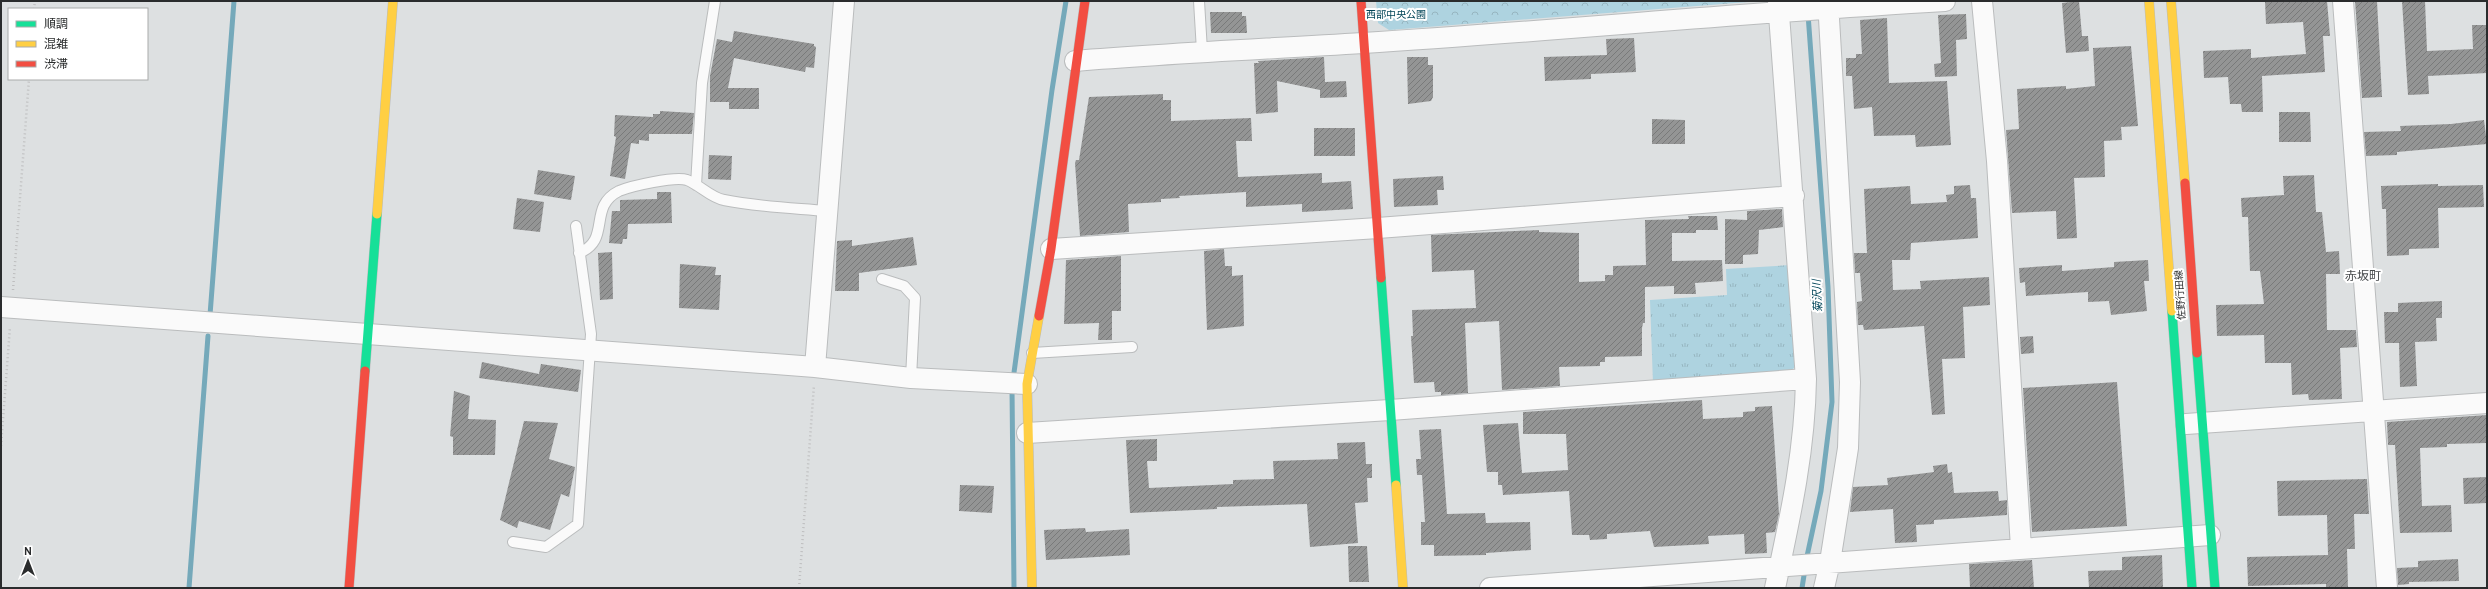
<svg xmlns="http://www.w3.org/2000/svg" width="2488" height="589" font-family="Overpass,'Noto Sans JP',sans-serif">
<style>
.grass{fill:url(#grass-tufts)}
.park{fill:url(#park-crowns)}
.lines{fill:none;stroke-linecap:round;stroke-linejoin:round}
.stream{stroke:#75a9ba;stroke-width:5}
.building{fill:url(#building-hatch)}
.lane-casing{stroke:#babcbd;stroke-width:12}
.street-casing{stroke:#babcbd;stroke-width:22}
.fast-casing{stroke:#babcbd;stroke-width:10}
.slow-casing{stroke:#babcbd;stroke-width:10}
.jam-casing{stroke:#babcbd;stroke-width:10}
.path{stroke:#bebebf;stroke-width:2.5;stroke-dasharray:1 3;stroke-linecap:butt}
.lane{stroke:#fafafa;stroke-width:10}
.street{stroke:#fafafa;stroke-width:20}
.fast{stroke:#16e098;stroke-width:9}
.slow{stroke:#ffcf43;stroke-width:9}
.jam{stroke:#f24e42;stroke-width:9}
.labels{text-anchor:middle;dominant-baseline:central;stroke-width:4;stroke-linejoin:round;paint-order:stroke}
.park-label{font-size:10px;fill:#014457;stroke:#fff}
.street-label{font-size:10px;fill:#2a2c2d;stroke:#fff}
.water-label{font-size:11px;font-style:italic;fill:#024558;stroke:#fff}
.quarter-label{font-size:12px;fill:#46494b;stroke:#fff}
</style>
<defs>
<pattern id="grass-tufts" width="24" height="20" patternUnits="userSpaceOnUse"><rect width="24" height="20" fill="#aed3e0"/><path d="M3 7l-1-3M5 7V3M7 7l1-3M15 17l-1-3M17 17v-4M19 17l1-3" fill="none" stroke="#96b5c0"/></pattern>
<pattern id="park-crowns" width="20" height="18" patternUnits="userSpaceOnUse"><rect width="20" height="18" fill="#aed3e0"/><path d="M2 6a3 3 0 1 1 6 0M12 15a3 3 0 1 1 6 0" fill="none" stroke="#96b5c0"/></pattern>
<pattern id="building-hatch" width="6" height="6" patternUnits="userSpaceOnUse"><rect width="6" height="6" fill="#949595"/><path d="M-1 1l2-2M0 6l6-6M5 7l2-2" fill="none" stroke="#797a7a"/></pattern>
</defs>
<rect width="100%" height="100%" fill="#dde0e1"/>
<path class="grass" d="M1790,265L1797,364L1789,374L1653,384L1650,300L1727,295L1726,269Z"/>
<path class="park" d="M1376,1H1761L1389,30L1378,23Z"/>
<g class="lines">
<path class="stream" d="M210,315L234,1
M1013,380L1052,90L1066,1
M1012,388L1014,588
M1806,561L1821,491L1832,402L1828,287L1808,14
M189,588L208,336
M1802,588L1805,569"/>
</g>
<path class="building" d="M2079,1L2082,36H2088L2089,51L2066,53L2062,3Z
M2265,1H2327L2330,36H2323L2325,72L2262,76L2263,112H2242L2241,104H2230L2228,77L2204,78L2203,51L2251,49V58L2306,54L2303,22L2266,24Z
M2355,1H2377L2382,97L2362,98Z
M2402,1H2425L2427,51L2473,49L2472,25H2487V73L2428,76L2429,94L2408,95Z
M1210,12H1242V16H1246L1247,33H1211Z
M1966,14L1967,39L1956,40L1957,76L1935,77L1934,64L1941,63L1938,15Z
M1887,18L1889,83L1947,81L1951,145L1916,147L1915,135L1874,136L1872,107L1854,109L1852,76H1846V58H1856V54H1862L1860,20Z
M734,31L814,44V46L816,47L814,68L806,67L805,72L734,58L728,88H759V109H729V102H710V76L717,39L732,42Z
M1634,38L1636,72L1591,74V79L1545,81L1544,57L1607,55L1606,39Z
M2131,46L2138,126L2121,127L2122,140L2104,141L2105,177L2074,178L2077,238L2057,239L2056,211L2012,213L2006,130L2019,129L2017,89L2066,86V89L2095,86L2093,48Z
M1324,57L1325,82L1346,81L1347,97L1320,98V90L1277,81L1278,112L1256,114L1254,63H1259L1258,61Z
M1407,57H1428V65H1433V97L1431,101L1408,104Z
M1163,94V100H1171V121L1251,118L1252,141H1236L1238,177L1322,173V183L1351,181L1353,209L1302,212V204L1246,207V192L1179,196L1180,198L1161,199V202L1128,204L1129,232L1080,236L1075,163L1076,160H1079L1089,97Z
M660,111L694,113L692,134H649V141L639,140V144L631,143L625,179L610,176L616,137L614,136L615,115L653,117V114H660Z
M2279,112H2310L2311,142H2279Z
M1652,119L1685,120V144H1652Z
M2484,120L2487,144L2397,152V155L2366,156L2364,132L2401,131L2400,126L2451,124Z
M1314,128H1355V156H1314Z
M709,155L732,156L731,180L708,179Z
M538,170L575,176L571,200L534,194Z
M2314,175L2316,212H2322L2326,252L2339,251L2340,274H2326L2327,330H2356L2357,347L2340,348L2342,399L2309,400L2308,394L2292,395L2291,363H2265L2264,335L2217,336L2216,305L2264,304L2260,271H2250L2248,217H2242L2241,198L2284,195L2283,176Z
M1443,176L1444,190H1437L1438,205L1394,207L1393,179Z
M2438,184V186L2483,185L2484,207L2438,208L2439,248L2409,249V255L2387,256L2386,209H2382L2381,186Z
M1970,185L1971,198H1976L1978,238L1911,243L1910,260H1892L1893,290L1921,289L1920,281L1989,277L1990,305L1963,307L1965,358L1942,359L1945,414L1932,415L1924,326L1864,330L1863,325H1858L1857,302L1862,301L1860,273H1855L1854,253H1867L1864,189L1910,186L1911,204L1947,202L1946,195L1954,194V186Z
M657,192H671L672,223L628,224L627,239H623L622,244L609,243L612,211H620V200L657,199Z
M517,198L544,202L540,232L513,229Z
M1782,209L1783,227L1759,230L1758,254L1743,255V264H1725V219L1747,220V211Z
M1688,216H1717L1718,230H1696V233H1672V261L1722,260L1723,281L1695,283L1696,294H1674V286L1645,287V323H1643L1642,328V356L1605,357V362H1600V366L1559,367L1560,386L1502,390L1499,321L1465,323L1468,393L1441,395V392H1435L1434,382L1414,383L1411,336H1413L1412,310L1476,308L1474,270L1432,272L1431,235L1539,230V232L1579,233V282L1605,281V275H1613V266L1646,265L1645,220L1689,219Z
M913,237L917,265L859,273V291H835L837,241L852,240V246Z
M1224,249L1225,266H1232V276L1243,275L1244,326L1207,330L1204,251Z
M612,252L613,299L600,300L598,253Z
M1121,256V311H1112V340H1098L1099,323L1064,324L1066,260Z
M2148,260L2149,281H2144L2147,311L2111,315L2109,301L2088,302V292L2026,296L2025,282L2020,283L2019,268L2062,265V271L2114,267V262Z
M680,264L716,267L715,275H721L719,310L679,308Z
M2442,301V318H2436L2437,341L2415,342L2417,386L2400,387L2399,343H2385L2384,312H2398V303Z
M2033,336L2034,353L2021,354L2020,337Z
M482,362L539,374L541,364L581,370L578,392L479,378Z
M2117,382L2127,526L2032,532L2023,388Z
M454,391L470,396L468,419L496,420L495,455H453V437L450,436Z
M1702,400L1703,419L1743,417V412L1755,411V407L1772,406L1779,514L1775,532L1766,533L1767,553L1745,554L1744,534L1708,536L1709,544L1654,547L1650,531L1607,534V539L1590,540L1589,535H1572L1569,491L1503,495L1502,485H1498V472H1487L1483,425L1518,423L1522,473L1568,470L1566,434H1523V412Z
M2487,415V443L2447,444V447L2420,448L2422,506L2451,505L2452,532L2400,533L2395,445H2388L2387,422Z
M524,421L558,423L549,459L575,467L569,497L561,494L550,530L519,521L517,528L500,520Z
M1441,429L1447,514L1485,513L1486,523L1530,522L1531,550L1486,553V555L1434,556V545H1421V522H1425L1422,475H1417L1416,459H1421L1419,430Z
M1157,439V461H1147L1149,488L1233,484V480L1274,479L1273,461L1338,459L1337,443L1365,442L1366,464H1372V478H1367L1368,502L1355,503L1358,543L1310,547L1307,504L1217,507V509L1130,513L1126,440Z
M1947,464L1948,473L1952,472L1954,493L1998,491L1999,501L2007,500V515L1934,520V524L1916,525L1917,542L1895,543L1893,509L1850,512L1853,487L1888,485L1887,478L1934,472L1933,466Z
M2487,477V503L2464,504L2463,478Z
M2367,479L2369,514H2354L2355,549H2347L2348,588H2326V584L2248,586L2247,557L2328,555L2327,515L2278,516L2277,481Z
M960,485L994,486L992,513L959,511Z
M1085,528L1086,532L1129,529L1130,555L1046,560L1044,530Z
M1348,546H1367L1369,582H1349Z
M2162,555L2163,588H2089L2088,571L2122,570V557Z
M2458,559L2459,581L2409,582V584L2398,585L2397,568L2418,567V561Z
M2032,560L2034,588H1970L1969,564Z"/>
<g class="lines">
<defs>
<path id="lane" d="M1199,1L1202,51
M696,185L702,83L715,1
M579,253C612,240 587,207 619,191C631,186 675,176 687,180C700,185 711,198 724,200C758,207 793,208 827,211
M882,279L904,286L915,298L911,378
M1032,353L1132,347
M513,542L546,547L578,524L591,334L576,226"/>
<path id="street" d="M1982,1L1997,161L2021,548
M2343,1L2387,588
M1075,61C1171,53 1267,49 1363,43C1557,31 1751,12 1945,1
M1051,249L1378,228L1794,196
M1,307L815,367L911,378L1027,384
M815,367L844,1
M2186,424L2487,403
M1027,433L1390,410L1806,379
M1490,588L2210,535
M1775,588C1790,518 1805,451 1806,379L1778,1
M1824,588L1830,562L1848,448L1850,382L1828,1"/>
<path id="fast" d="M1381,278L1396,485
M2172,311L2192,588
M2197,353L2215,588
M365,371L377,214"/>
<path id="slow" d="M2149,1L2172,311
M2171,1L2185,183
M377,214L393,1
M1396,485L1403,588
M1032,588L1027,384L1039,316"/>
<path id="jam" d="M1361,1L1381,278
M2185,183L2197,353
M1039,316L1051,249L1085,1
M349,588L365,371"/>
</defs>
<use href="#lane" class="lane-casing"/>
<use href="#street" class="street-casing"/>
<use href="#fast" class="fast-casing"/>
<use href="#slow" class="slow-casing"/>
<use href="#jam" class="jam-casing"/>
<path class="path" d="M34,9L35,1
M13,290L29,79
M1,446L10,327
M799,588L814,385"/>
<use href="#lane" class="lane"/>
<use href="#street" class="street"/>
<use href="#fast" class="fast"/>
<use href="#slow" class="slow"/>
<use href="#jam" class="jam"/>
</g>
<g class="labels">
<g class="park-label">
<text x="1396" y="15">西部中央公園</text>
</g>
<g class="street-label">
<text transform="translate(2181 295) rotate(-94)">佐野行田線</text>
</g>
<g class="water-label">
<text transform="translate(1818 296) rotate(-93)">菊沢川</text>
</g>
<g class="quarter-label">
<text x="2363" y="277">赤坂町</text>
</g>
</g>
<rect width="2488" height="589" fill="none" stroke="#2a2c2d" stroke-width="4"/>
<rect x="8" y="8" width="140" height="72" fill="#ffffff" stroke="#aaabab"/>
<rect x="16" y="21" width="20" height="6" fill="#16e098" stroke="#aaabab"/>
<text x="44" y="28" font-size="12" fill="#2a2c2d">順調</text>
<rect x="16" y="41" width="20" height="6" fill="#ffcf43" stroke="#aaabab"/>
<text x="44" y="48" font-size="12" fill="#2a2c2d">混雑</text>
<rect x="16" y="61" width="20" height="6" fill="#f24e42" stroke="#aaabab"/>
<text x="44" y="68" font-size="12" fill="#2a2c2d">渋滞</text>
<g transform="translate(28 561)" stroke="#ffffff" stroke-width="3" paint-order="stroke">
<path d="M0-3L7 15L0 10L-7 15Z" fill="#2a2c2d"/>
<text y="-6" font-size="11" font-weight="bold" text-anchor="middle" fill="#2a2c2d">N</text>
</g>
</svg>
